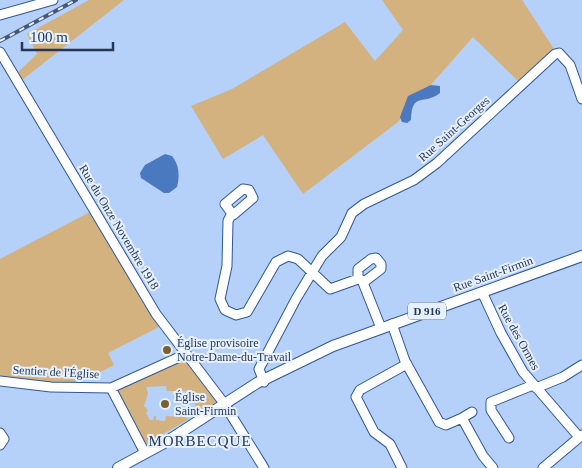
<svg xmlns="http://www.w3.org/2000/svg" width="582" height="468" font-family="Georgia,serif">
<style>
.green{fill:#d3b27f}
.water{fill:#4a79c0}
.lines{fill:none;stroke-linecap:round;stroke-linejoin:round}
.minor-casing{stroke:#305894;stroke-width:11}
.major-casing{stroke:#305894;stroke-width:12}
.minor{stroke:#fff;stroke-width:9}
.major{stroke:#fff;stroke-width:10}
.rail-casing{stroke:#455977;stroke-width:4}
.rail{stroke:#e6f0fe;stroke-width:2;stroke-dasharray:5.5;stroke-linecap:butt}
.poi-dot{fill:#7a5f31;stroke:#e6f0fe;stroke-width:2}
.labels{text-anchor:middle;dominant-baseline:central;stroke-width:4;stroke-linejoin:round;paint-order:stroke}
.shield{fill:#e6f0fe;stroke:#5f6e86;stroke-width:1}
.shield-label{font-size:11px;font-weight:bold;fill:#253752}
.street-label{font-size:12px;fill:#253752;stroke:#e6f0fe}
.poi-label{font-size:12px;fill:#253752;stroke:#e6f0fe;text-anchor:start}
.quarter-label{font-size:15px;letter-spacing:1px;fill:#253752;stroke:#e6f0fe}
</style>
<rect width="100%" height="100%" fill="#b5d0f9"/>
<path class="green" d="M89,0H124L22,80L17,73L37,54L27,34Z
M382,0H522L554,49L520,83L473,37L398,122L303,194L263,135L223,159L191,106L232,89L345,22L375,61L403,30Z
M90,212L159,327L108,353L114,365L97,374L77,375L75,385L0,379V259Z
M184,358L216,402L200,413L187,391H167L166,386L146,387L148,393L144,406L148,410L146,413L150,420H153L154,416H156V420L165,421L166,416L185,417L189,419L144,445L116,389Z"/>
<path class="water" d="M431,85L440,86V93C423,106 412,91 411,120L407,123L402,122L400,117L408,96Z
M165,154L172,156C179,165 180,175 177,187L169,193H164L141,178L140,173L145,165Z"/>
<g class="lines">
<defs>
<path id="minor" d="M0,15L53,0
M0,52L156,314L223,402L264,468
M243,189L249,190L253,198L233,215L225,204Z
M232,213L228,221L227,266L220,299L225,310L236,315L247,312L276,262L288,256L298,259L330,289L358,279L362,280L381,328
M358,279V269L371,259L376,258L381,264V269L364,282
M482,292L501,333L523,372L579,437
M392,324L405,361L439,422L446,425L462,418L483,456L493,468
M0,381L51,387L111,388L186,354
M264,382L259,369L296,299L322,256L341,237L352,213L364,204L414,180L437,163L555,54L559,53L570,65L582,99
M111,388L145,453
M536,388L563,377L582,365
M462,418L472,412
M0,433L4,439L0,445
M509,438L491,410V402L533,385
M402,468L390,444L374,432L356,397L360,390L407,364
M543,468L582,435"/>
<path id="major" d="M169,440L257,383L333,346L582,256
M118,468L175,437"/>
</defs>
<use href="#minor" class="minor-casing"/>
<use href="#major" class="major-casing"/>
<use href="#minor" class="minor"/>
<use href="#major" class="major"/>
<defs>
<path id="rail" d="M0,41L76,0"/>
</defs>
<use href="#rail" class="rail-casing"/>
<use href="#rail" class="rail"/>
</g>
<g class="poi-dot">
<circle cx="167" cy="350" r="5"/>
<circle cx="165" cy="404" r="5"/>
</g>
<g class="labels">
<rect class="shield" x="408" y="302.5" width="38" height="17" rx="4"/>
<g class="shield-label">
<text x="427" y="311">D 916</text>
</g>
<g class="street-label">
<text transform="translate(454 129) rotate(-42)">Rue Saint-Georges</text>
<text transform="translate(119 227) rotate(59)">Rue du Onze Novembre 1918</text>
<text transform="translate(493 274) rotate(-20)">Rue Saint-Firmin</text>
<text transform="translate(519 337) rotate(61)">Rue des Ormes</text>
<text transform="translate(56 372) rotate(3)">Sentier de l'Église</text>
</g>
<g class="poi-label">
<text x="177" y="343">Église provisoire<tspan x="177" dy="14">Notre-Dame-du-Travail</tspan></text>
<text x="175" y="397">Église<tspan x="175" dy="14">Saint-Firmin</tspan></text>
</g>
<g class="quarter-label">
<text x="200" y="441">MORBECQUE</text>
</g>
</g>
<path d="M22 42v8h91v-8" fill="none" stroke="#253752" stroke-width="2.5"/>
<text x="30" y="42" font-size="15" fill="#253752" stroke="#e6f0fe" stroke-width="4" paint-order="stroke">100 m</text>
</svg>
